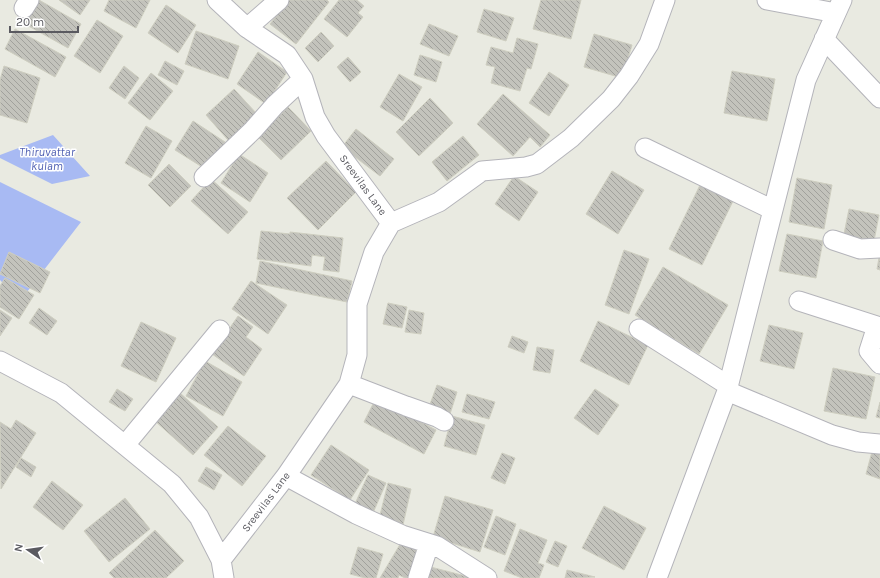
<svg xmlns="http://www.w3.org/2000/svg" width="880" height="578" font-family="Karla,sans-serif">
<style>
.water{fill:#a8baf3}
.building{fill:url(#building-back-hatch);stroke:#cecec0}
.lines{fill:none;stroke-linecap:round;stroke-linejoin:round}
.minor-casing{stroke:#b4b4ba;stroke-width:21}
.minor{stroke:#fff;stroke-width:19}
.labels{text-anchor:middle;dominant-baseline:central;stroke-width:3;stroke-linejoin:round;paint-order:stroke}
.street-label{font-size:11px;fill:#5a5a60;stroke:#fff}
.water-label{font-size:12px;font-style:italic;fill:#4f5fb2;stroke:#fff}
</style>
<defs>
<pattern id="building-back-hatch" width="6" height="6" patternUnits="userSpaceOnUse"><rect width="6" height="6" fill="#c3c3bc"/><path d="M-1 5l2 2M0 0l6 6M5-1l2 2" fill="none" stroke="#a1a19c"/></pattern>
</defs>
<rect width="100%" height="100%" fill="#e9eae1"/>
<path class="water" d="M53,135L90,176L52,184L0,158V155Z
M0,182L81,222L20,301L0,280Z"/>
<path class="building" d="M39,0L81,24L68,48L25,24Z
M59,0H90L80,15Z
M109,0H150L136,28L104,11Z
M289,0H327L329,2L296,44L270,24Z
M339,0H357L364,6L358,13L363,17L347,37L324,19Z
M541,0H581L571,39L533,29Z
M166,5L196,25L178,53L148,33Z
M484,9L514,18L506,41L477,32Z
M97,20L123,36L100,73L74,56Z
M429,24L458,36L449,56L420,44Z
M15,29L66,57L55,77L5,49Z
M196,31L239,46L228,79L185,64Z
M321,32L334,46L318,62L305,48Z
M594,34L632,45L622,78L584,67Z
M517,38L538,44L531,69L527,68L520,91L491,83L495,67L486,65L491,47L513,53Z
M258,52L287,72L266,104L237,84Z
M420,55L442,62L436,82L414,75Z
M348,57L361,72L350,82L337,67Z
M165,61L184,71L177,85L158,75Z
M4,66L40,78L27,123L0,115V80Z
M124,66L139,78L125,99L109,88Z
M732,71L775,79L767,121L724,113Z
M549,72L569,85L549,116L529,103Z
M151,73L173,91L150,120L128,103Z
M399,74L422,87L403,121L380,107Z
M234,89L257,114L228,140L206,115Z
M503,94L550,135L540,147L530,137L513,156L477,124Z
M430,98L453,123L419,156L396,132Z
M288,107L311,131L281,160L258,137Z
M193,121L225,142L207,170L175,150Z
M146,126L172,141L151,178L125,163Z
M356,129L394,159L380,176L342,147Z
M463,136L479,155L447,181L432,162Z
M239,154L268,173L250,202L221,183Z
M326,161L356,192L318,230L287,198Z
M169,164L191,186L170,207L148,185Z
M612,171L644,190L618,234L586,214Z
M514,176L538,192L519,221L495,204Z
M797,178L832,185L824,229L789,222Z
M211,179L248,212L228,234L191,201Z
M701,183L734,199L702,265L669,249Z
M849,209L879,215L874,241L858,238L857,242L843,239Z
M261,231L290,234V232L343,238L339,272L323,270L325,257L312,255L311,266L257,259Z
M787,234L823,241L816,278L779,271Z
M624,250L649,259L629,314L605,305Z
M9,252L50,272L40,293L0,274Z
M880,252V270L877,269Z
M260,261L352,281L347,302L256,283Z
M663,267L728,305L699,354L635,315Z
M5,278L34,295L19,319L0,307V286Z
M251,281L287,305L268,334L232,309Z
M388,303L407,307L402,328L383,324Z
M39,308L57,321L47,335L29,323Z
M0,310L12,318L0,336Z
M409,310L424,313L421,334L405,332Z
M238,316L253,327L246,337L262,349L244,376L212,354Z
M598,321L648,345L629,385L580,361Z
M141,322L176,338L156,382L121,366Z
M769,325L803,333L794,369L760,361Z
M512,336L528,342L524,353L508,347Z
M537,347L554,350L550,373L533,370Z
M205,361L242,382L223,416L186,396Z
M833,368L875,377L866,419L824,411Z
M437,385L457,392L450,414L429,407Z
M117,389L133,399L125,411L109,402Z
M595,389L619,405L598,435L574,418Z
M180,393L218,427L193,455L155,421Z
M467,394L495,402L489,419L462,412Z
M376,398L436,430L424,454L364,422Z
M880,402V418L876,417Z
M452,416L485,425L476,455L444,446Z
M16,420L36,433L1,489L0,422L11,429Z
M228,426L266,456L242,486L204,455Z
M331,445L369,470L350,500L311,475Z
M873,448L880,451V479L866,474Z
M502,453L515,458L505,484L491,478Z
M21,458L36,467L31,477L16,467Z
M206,467L222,475L214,490L198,481Z
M368,475L386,483L373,513L354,506Z
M52,481L83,505L63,530L33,507Z
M388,483L411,489L403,525L379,519Z
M445,496L493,510L480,552L433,537Z
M125,498L150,529L109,562L84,531Z
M604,506L646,528L624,570L582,548Z
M496,516L516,524L505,555L484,547Z
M520,529L547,540L538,563L544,565L539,578H522L504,571Z
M155,530L184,561L166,578H114L109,573Z
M402,541L421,553L414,578H405L399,575L398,578H380Z
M555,541L567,546L558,567L546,562Z
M358,547L383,554L376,578H365L350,574Z
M423,565L473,578H419Z
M567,570L595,577L565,578Z"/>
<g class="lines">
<defs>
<path id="minor" d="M217,0L247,28L287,55L303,79L315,117L326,136L391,223L374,252L357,304V355L349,384L286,476L221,560
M767,0L836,13
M24,8L29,0
M247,28L279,0
M824,39L880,98
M645,148L773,210
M204,177L253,130L275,105L303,79
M391,223L439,202L482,171L526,167L537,164L571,138L611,99L629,76L649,44L665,0
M833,240L860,249L880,248
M799,301L877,326L869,351L880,364
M639,329L729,386
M0,361L61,393L172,484L199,517L221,560L224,578
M349,384L406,406L437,417L444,421
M727,391L832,435L858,442L880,444
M125,445L220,330
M286,476L356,514L402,535L437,546L487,578
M418,578L429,544
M657,578L727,391L806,80L842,0"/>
</defs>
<use href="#minor" class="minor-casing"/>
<use href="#minor" class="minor"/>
</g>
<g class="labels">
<g class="street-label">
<text transform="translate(363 185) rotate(54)">Sreevilas Lane</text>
<text transform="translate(266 502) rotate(-53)">Sreevilas Lane</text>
</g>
<g class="water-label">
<text x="47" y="152">Thiruvattar<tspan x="47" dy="14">kulam</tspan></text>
</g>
</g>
<g transform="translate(28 550) rotate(283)" stroke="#ffffff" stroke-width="3" paint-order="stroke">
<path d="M0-3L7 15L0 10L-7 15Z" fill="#5a5a60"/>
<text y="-6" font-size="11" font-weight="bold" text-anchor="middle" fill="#5a5a60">N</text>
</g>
<path d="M10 26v6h68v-6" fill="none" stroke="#5a5a60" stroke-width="2"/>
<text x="16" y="26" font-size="12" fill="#5a5a60" stroke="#ffffff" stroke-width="3" paint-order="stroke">20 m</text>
</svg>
